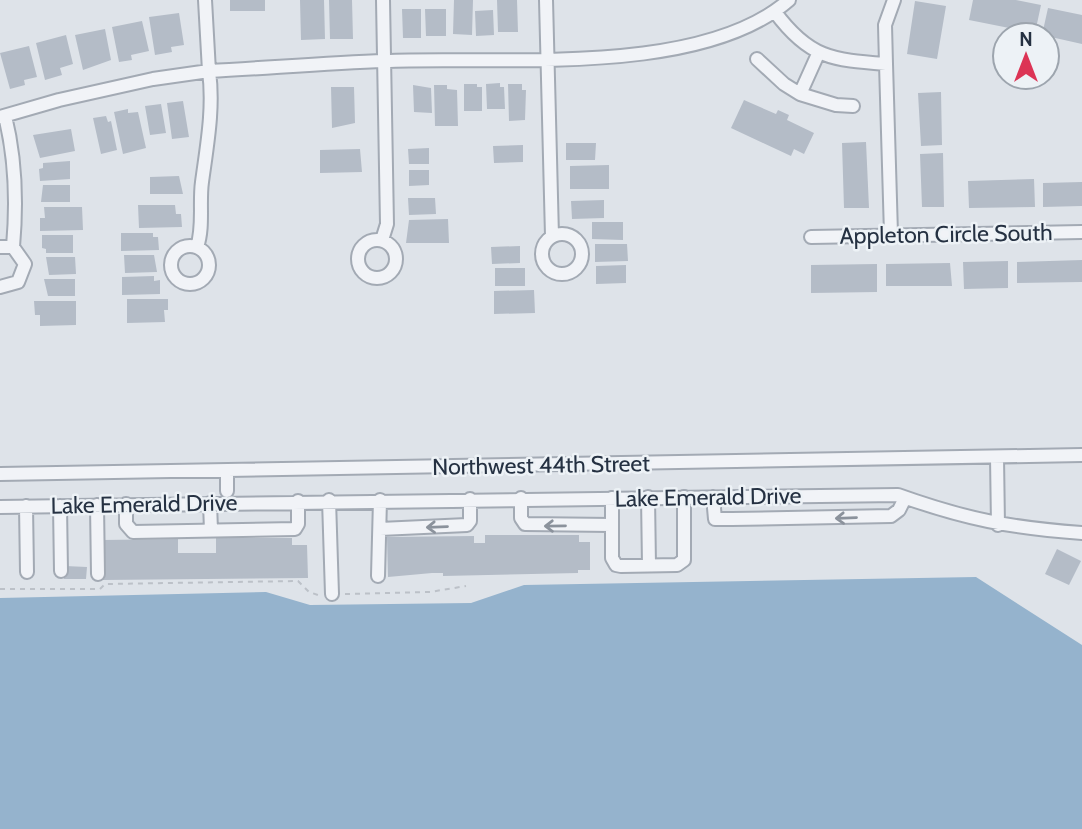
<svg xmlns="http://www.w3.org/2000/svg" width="1082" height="829" font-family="Cabin,sans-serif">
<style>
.water{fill:#95b3cd}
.building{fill:#b4bcc7}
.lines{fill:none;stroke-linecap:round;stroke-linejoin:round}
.minor-casing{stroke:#a3aab4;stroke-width:16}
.path{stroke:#bcc1c8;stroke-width:2;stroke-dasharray:5 5;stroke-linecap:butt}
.minor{stroke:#f1f3f7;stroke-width:12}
.oneway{stroke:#8b929c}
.labels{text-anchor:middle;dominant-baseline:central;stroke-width:5;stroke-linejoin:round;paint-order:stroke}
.street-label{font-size:23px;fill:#253142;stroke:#edf2f6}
</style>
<rect width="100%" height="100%" fill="#dee3e9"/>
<path class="water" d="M976,577L1082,645V829H0V598L266,592L310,605L471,603L524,585Z"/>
<path class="building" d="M230,0H265V11H230Z
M300,0H324L325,39L301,40Z
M329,0H352L353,39H330Z
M454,0H473L472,35L453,34Z
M497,0H517L518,32H498Z
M973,0H1016L1041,5L1035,33L969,20Z
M915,1L946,6L937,59L907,54Z
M1048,8L1082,15V44L1042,35Z
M402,9H421V38H403Z
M425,9H446V36H426Z
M493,10L494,35L476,36L475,11Z
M179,13L184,45L171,47L172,52L155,55L149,17Z
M142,21L149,51L131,55L132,60L119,62L112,27Z
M105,29L111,60L83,70L75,35Z
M66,35L73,64L60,68L62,75L45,80L36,43Z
M29,46L37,77L24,80L25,85L10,89L0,53Z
M500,83V87H504L505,109H487L486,84Z
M464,84H477V87H482V111H464Z
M508,84H522V90H526L525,120L509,121Z
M413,85L431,88L432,113L414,112Z
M434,85H447V89L457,90L458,126H435Z
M331,87H354L355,123L332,128Z
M941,92L942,145L921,146L918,93Z
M744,100L776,114L778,110L789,115L787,120L814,133L804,154L794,149L791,156L731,128Z
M183,101L189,137L172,139L167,103Z
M161,104L166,133L150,135L145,106Z
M128,109V113L138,112L146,148L123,154L114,112Z
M106,116L108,122L111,121L117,150L101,154L93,118Z
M71,129L75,151L40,158L33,135Z
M866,142L869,208H844L842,143Z
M566,143H596L595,160H566Z
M523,145V162L494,163L493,146Z
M429,148V164H409L408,149Z
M360,149L362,172L320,173V150Z
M943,153L944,207H922L920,154Z
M70,161V179L40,181L39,169L43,168V163Z
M609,165V189H570V166Z
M409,170H429V185L409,186Z
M179,176L183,194H150V177Z
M1034,179L1035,207L969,208L968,181Z
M1082,182V206L1043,207V183Z
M43,185H70V202H41Z
M408,198H435L436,214L409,215Z
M604,200V218L572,219L571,201Z
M138,205H175L176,214H181L182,227L139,228Z
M44,207H82L83,230L40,231V218H45Z
M448,219L449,243H406L409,220Z
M592,222H623V240L592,239Z
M121,233H153V237H158L159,250L121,251Z
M42,235H73V253H46V249L42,248Z
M595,244H627L628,261L595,262Z
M520,246V263L492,264L491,247Z
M124,255H154L157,272L125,273Z
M46,257H75L76,274L49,275Z
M1082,260V282L1017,283V262Z
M1008,261V288L964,289L963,262Z
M950,263L952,286H886V264Z
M877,264V292L811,293V265Z
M626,265V283L596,284V266Z
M495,268H525V286H495Z
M154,276V281L160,280V294L122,295V277Z
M44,279H75V296H48Z
M534,290L535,313L494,314V291Z
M127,299H168V310H164L165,322L127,323Z
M34,301H76V325L40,326V315H35Z
M485,535H579V542H590V570H578V573L443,576V573H432L388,577L387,537L474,536V543H485Z
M216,538H292V545H307L308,578L103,580V540L178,539V553H216Z
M1057,549L1081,561L1069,585L1045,574Z
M65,566L87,567L86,579H64Z"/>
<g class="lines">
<defs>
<path id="minor" d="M205,0L209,71C268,68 326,63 385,61C499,56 700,78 789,0
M546,0L552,236
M775,12C809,58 832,60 886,64L891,234
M757,59L784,84L800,94L818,54
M886,64L885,25L894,0
M800,94L836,105L853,106
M5,116C16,160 17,202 13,247
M0,117L59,100L153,79L209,71C214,108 207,145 202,182C199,203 204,227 197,247
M542 254a20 20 0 1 1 40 0a20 20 0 1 1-40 0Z
M811,237L1082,232
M358 259a19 19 0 1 1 38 0a19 19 0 1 1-38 0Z
M382,240L387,224L383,0
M171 265a19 19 0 1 1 38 0a19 19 0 1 1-38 0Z
M0,247H13L25,264L18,282L0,287
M997,457L998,525
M227,471V491
M0,474L1082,455
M648,497L649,565
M713,497L715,519H732L891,516L899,510L905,498
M521,498V518L525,524L612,525
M612,498V558L616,565L621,566L677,565L684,560V497
M329,500L332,594
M210,503L211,530
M126,504V524L133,532L295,529L298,524V501
M97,505L98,574
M26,506L27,572
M60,506L61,571
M0,507L898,495C965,519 1011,528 1082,533
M380,529L467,525L470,521V499
M378,576L380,500"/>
</defs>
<use href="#minor" class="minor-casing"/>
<path class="path" d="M0,589H100L105,584L298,581L309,592L318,595
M345,594L430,592L466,586"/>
<use href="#minor" class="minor"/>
</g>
<defs><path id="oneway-shaft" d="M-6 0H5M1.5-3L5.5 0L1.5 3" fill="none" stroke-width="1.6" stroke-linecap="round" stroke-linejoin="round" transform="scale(1.75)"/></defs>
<g class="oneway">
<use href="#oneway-shaft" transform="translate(846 518) rotate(178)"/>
<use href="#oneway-shaft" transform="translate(555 526) rotate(179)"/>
<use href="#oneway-shaft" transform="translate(437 527) rotate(178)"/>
</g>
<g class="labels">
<g class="street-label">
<text transform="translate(946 234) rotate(-1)">Appleton Circle South</text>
<text transform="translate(541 465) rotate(-1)">Northwest 44th Street</text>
<text transform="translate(708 497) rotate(-1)">Lake Emerald Drive</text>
<text transform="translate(144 504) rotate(-1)">Lake Emerald Drive</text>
</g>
</g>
<g transform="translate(1026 56)"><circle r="33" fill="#edf2f6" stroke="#9da5ae" stroke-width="2"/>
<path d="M0-5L12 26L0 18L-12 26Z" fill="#dc3455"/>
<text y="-10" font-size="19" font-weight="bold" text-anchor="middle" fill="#253142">N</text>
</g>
</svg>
